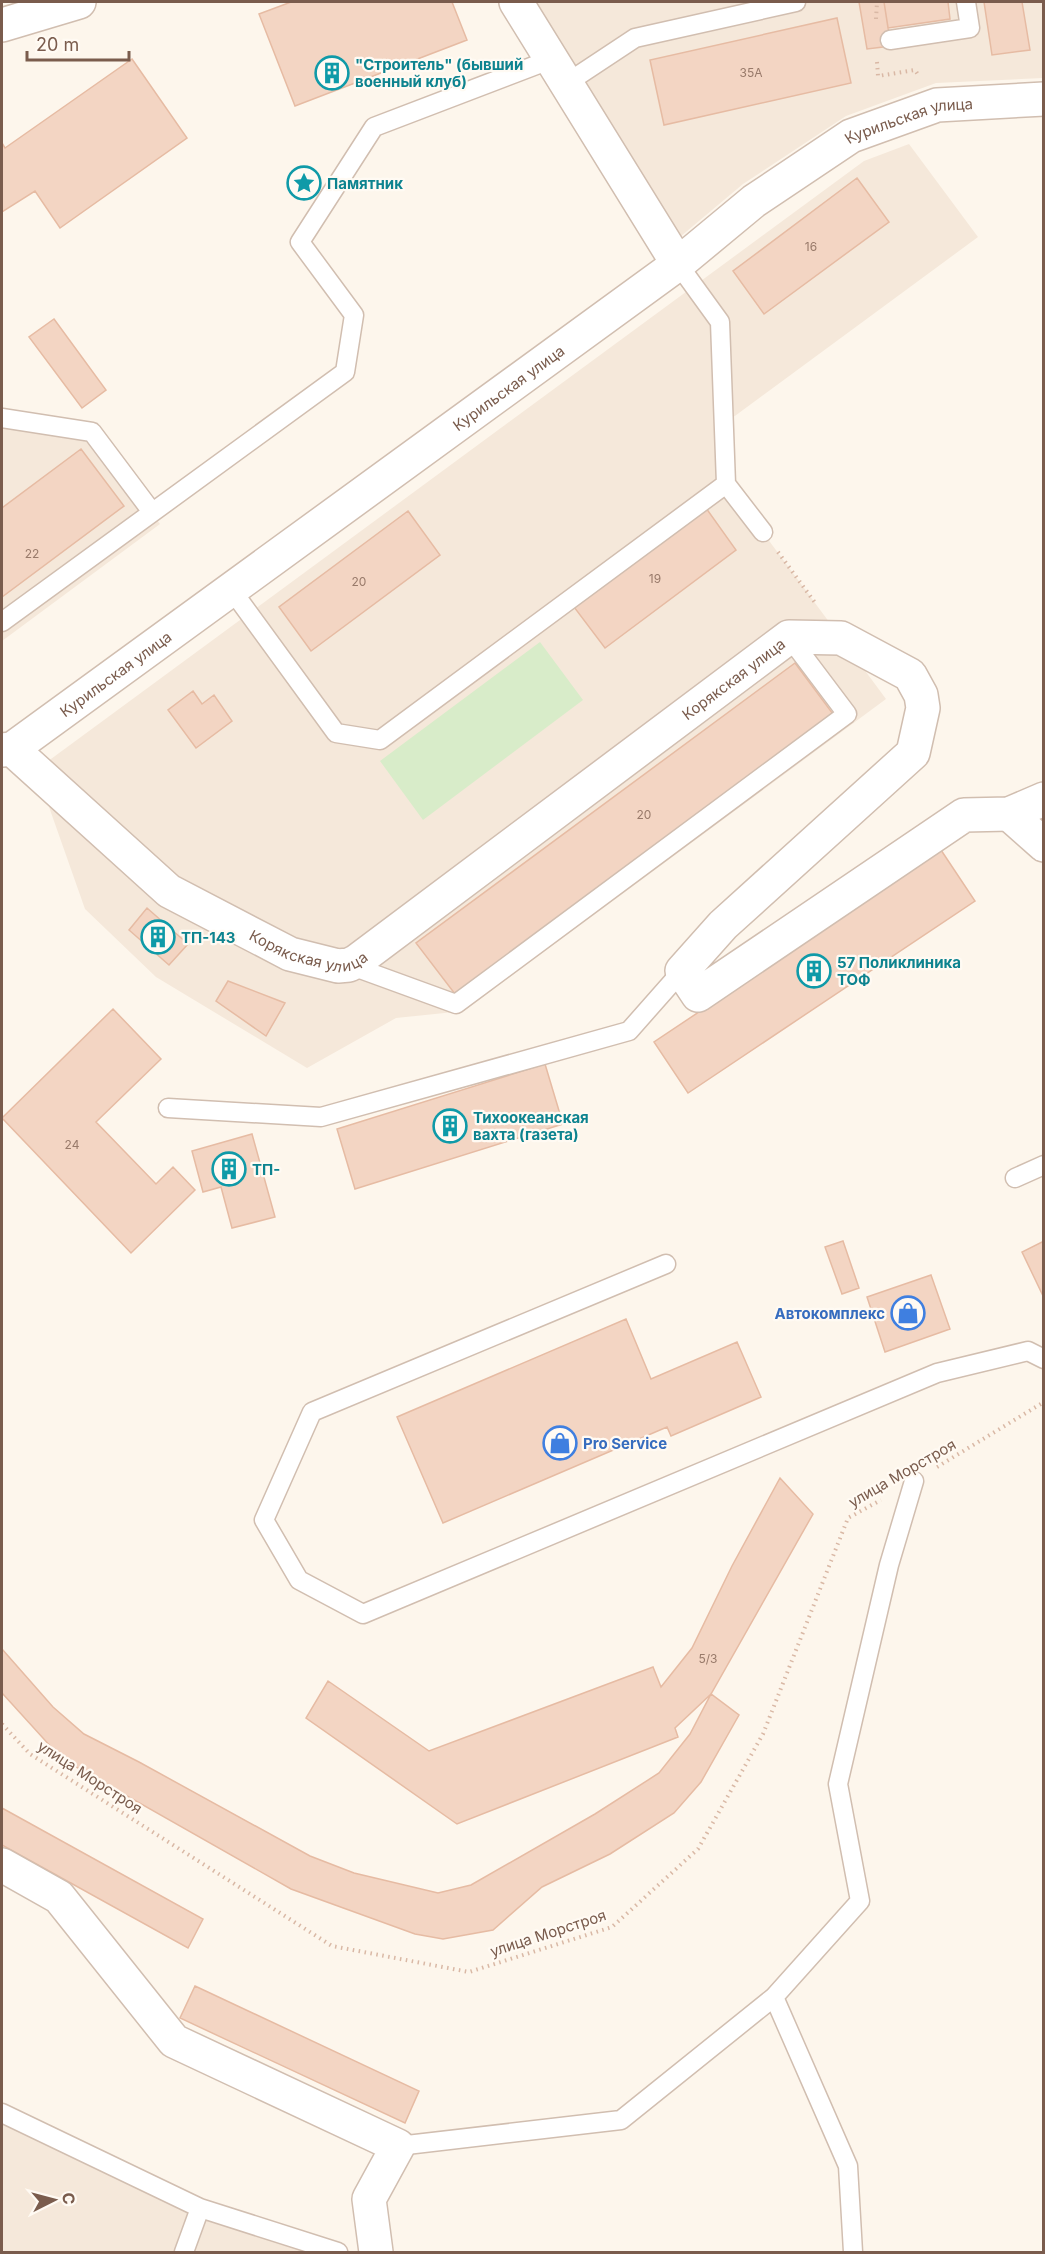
<svg xmlns="http://www.w3.org/2000/svg" width="1045" height="2254" font-family="Inter,sans-serif">
<style>
.residential{fill:#f5e8da}
.green{fill:#d8ecc9}
.building{fill:#f3d5c3;stroke:#e6bba3;stroke-width:1.5}
.lines{fill:none;stroke-linecap:round;stroke-linejoin:round}
.service-casing{stroke:#d1beb0;stroke-width:21}
.minor-casing{stroke:#d1beb0;stroke-width:36}
.path{stroke:#d9b8a5;stroke-width:4;stroke-dasharray:1.5 4.5;stroke-linecap:butt}
.service{stroke:#fff;stroke-width:18}
.minor{stroke:#fff;stroke-width:33}
.labels{text-anchor:middle;dominant-baseline:central;stroke-width:4.5;stroke-linejoin:round;paint-order:stroke}
.number-label{font-size:12px;fill:#987a6a}
.culture-label{font-size:15px;font-weight:bold;fill:#0d838f;stroke:#fffaf3;text-anchor:start}
.street-label{font-size:15px;fill:#7a5c4d;stroke:#fffaf3}
.shop-label{font-size:15px;font-weight:bold;fill:#366cbe;stroke:#fffaf3;text-anchor:end}
</style>
<rect width="100%" height="100%" fill="#fdf6ec"/>
<path class="residential" d="M516,2H1043V78L936,83L846,116L743,184L668,247Z
M909,144L978,237L724,424L727,484L886,699L464,1011L396,1018L307,1068L156,977L85,909L36,770L864,161Z
M2,418L92,432L160,524L2,641Z
M2,2113L200,2208L338,2252H2Z"/>
<path class="green" d="M540,642L583,700L423,820L380,761Z"/>
<path class="building" d="M291,2H452L467,40L295,106L259,14Z
M859,2H884L891,46L867,49Z
M884,2H948L950,19L888,28Z
M984,2H1022L1030,50L992,55Z
M837,18L851,83L664,125L650,60Z
M132,59L187,138L60,228L35,191L2,212V143L5,148Z
M857,178L889,222L764,314L733,271Z
M54,319L106,390L82,408L29,337Z
M81,449L124,506L2,597V508Z
M706,508L736,550L605,648L574,607Z
M408,511L440,555L311,651L279,607Z
M795,663L833,714L455,994L416,943Z
M193,691L202,704L214,695L232,721L196,748L168,710Z
M941,850L975,901L688,1093L654,1042Z
M147,908L188,944L169,965L129,930Z
M228,981L285,1003L266,1036L216,1001Z
M113,1009L161,1059L96,1122L156,1184L173,1167L195,1190L131,1253L2,1118Z
M545,1064L563,1124L355,1189L337,1129Z
M252,1134L275,1217L232,1228L221,1187L203,1192L192,1151Z
M843,1241L859,1288L842,1294L825,1247Z
M1044,1241V1298L1022,1252Z
M931,1275L950,1329L885,1352L867,1297Z
M626,1319L651,1379L737,1342L761,1397L671,1436L667,1427L443,1523L397,1417Z
M780,1478L813,1514L711,1694L675,1728L678,1737L457,1824L306,1718L328,1681L429,1751L653,1667L661,1687L692,1648L732,1566Z
M2,1649L53,1707L84,1734L139,1762L310,1856L354,1873L438,1893L471,1885L595,1814L659,1773L690,1734L711,1694L739,1715L701,1782L674,1813L610,1854L542,1887L493,1930L443,1939L415,1934L291,1889L62,1759L2,1693Z
M2,1808L203,1919L188,1948L2,1845Z
M195,1986L419,2091L405,2123L180,2018Z"/>
<g class="lines">
<defs>
<path id="service" d="M890,40L970,28L966,2
M567,83L635,38L796,2
M678,264L720,322L726,484L763,532
M2,418L92,432L152,512
M231,589L336,733L380,740L726,484
M2,622L345,372L354,315L300,242L374,127L552,59
M349,965L456,1004L847,714L789,637
M168,1108L321,1117L629,1031L682,971
M1015,1178L1044,1165
M666,1264L312,1412L264,1520L299,1580L363,1614L937,1373L1028,1351L1044,1359
M774,1997L848,2166L853,2252
M2,2113L200,2208L338,2252
M398,2146L621,2120L774,1997L860,1901L838,1784L889,1565L914,1481
M184,2252L200,2208"/>
<g id="minor">
<path d="M516,2L678,264"/>
<path d="M2,25L79,2"/>
<path id="s1" d="M12,749L169,891L290,954L338,966L349,965L357,961L789,637L841,638L910,675L921,695L923,708L913,753L723,925L682,971L698,995L964,815L1009,814L1044,799"/>
<path id="s2" d="M2,750L12,749L678,264L754,201L851,136L937,105L1044,99"/>
<path d="M1009,814L1044,845"/>
<path d="M2,1865L59,1897L174,2041L398,2146L369,2199L376,2252"/>
</g>
</defs>
<use href="#service" class="service-casing"/>
<use href="#minor" class="minor-casing"/>
<path class="path" d="M876,19L877,2
M877,62L878,76L915,70L919,76
M778,552L816,604
M937,1467L1044,1402
M2,1724L30,1754L332,1946L469,1972L612,1927L698,1849L763,1734L848,1518L881,1500"/>
<use href="#service" class="service"/>
<use href="#minor" class="minor"/>
</g>
<defs>
<symbol id="building-ring" viewBox="-11 -11 22 22"><circle r="9.5" fill="#fffaf3" stroke="#0f9aa8" stroke-width="1.5"/><path d="M-4-6H4V6H1V3H-1V6H-4ZM-2.5-4.3h1.7v1.8h-1.7ZM.8-4.3h1.7v1.8H.8ZM-2.5-1h1.7V.8h-1.7ZM.8-1h1.7V.8H.8Z" fill="#0f9aa8"/></symbol>
<symbol id="sight-ring" viewBox="-11 -11 22 22"><circle r="9.5" fill="#fffaf3" stroke="#0f9aa8" stroke-width="1.5"/><path d="M0-6L1.8-2.2L6-1.7L2.9 1.2L3.7 5.4L0 3.3L-3.7 5.4L-2.9 1.2L-6-1.7L-1.8-2.2Z" fill="#0f9aa8"/></symbol>
<symbol id="shop-ring" viewBox="-11 -11 22 22"><circle r="9.5" fill="#fffaf3" stroke="#3f7fe0" stroke-width="1.5"/><path d="M-5-2.5h2.3a2.7 3.5 0 0 1 5.4 0H5L5.5 6h-11ZM-1.5-2.5h3a1.5 2.3 0 0 0-3 0Z" fill="#3f7fe0"/></symbol>
</defs>
<g fill-rule="evenodd">
<use href="#building-ring" x="313" y="54" width="38" height="38"/>
<use href="#sight-ring" x="285" y="164" width="38" height="38"/>
<use href="#building-ring" x="139" y="918" width="38" height="38"/>
<use href="#building-ring" x="795" y="952" width="38" height="38"/>
<use href="#building-ring" x="431" y="1107" width="38" height="38"/>
<use href="#building-ring" x="210" y="1150" width="38" height="38"/>
<use href="#shop-ring" x="889" y="1294" width="38" height="38"/>
<use href="#shop-ring" x="541" y="1424" width="38" height="38"/>
</g>
<g class="labels">
<g class="number-label">
<text x="751" y="72">35А</text>
<text x="811" y="246">16</text>
<text x="32" y="553">22</text>
<text x="655" y="578">19</text>
<text x="359" y="581">20</text>
<text x="644" y="814">20</text>
<text x="72" y="1144">24</text>
<text x="708" y="1658">5/3</text>
</g>
<g class="culture-label">
<text x="355" y="64">"Строитель" (бывший<tspan x="355" dy="17">военный клуб)</tspan></text>
<text x="327" y="183">Памятник</text>
<text x="181" y="937">ТП-143</text>
<text x="837" y="962">57 Поликлиника<tspan x="837" dy="17">ТОФ</tspan></text>
<text x="473" y="1117">Тихоокеанская<tspan x="473" dy="17">вахта (газета)</tspan></text>
<text x="252" y="1169">ТП-</text>
</g>
<g class="street-label">
<text stroke="none"><textPath href="#s2" startOffset="1110">Курильская улица</textPath></text>
<text stroke="none"><textPath href="#s2" startOffset="624">Курильская улица</textPath></text>
<text stroke="none"><textPath href="#s2" startOffset="138">Курильская улица</textPath></text>
<text stroke="none"><textPath href="#s1" startOffset="888">Корякская улица</textPath></text>
<text stroke="none"><textPath href="#s1" startOffset="366">Корякская улица</textPath></text>
<text transform="translate(902 1473) rotate(-30)">улица Морстроя</text>
<text transform="translate(90 1777) rotate(33)">улица Морстроя</text>
<text transform="translate(548 1933) rotate(-18)">улица Морстроя</text>
</g>
<g class="shop-label">
<text x="885" y="1313">Автокомплекс</text>
<text x="583" y="1443" text-anchor="start">Pro Service</text>
</g>
</g>
<rect width="1045" height="2254" fill="none" stroke="#7a5c4d" stroke-width="6"/>
<g transform="translate(54 2200) rotate(84)" stroke="#fffaf3" stroke-width="4.5" paint-order="stroke">
<path d="M0-4.5L10 22L0 15L-10 22Z" fill="#7a5c4d"/>
<text y="-9" font-size="16" font-weight="bold" text-anchor="middle" fill="#7a5c4d">С</text>
</g>
<path d="M27 51v9h102v-9" fill="none" stroke="#7a5c4d" stroke-width="3"/>
<text x="36" y="51" font-size="18" fill="#7a5c4d" stroke="#fffaf3" stroke-width="4.5" paint-order="stroke">20 m</text>
</svg>
